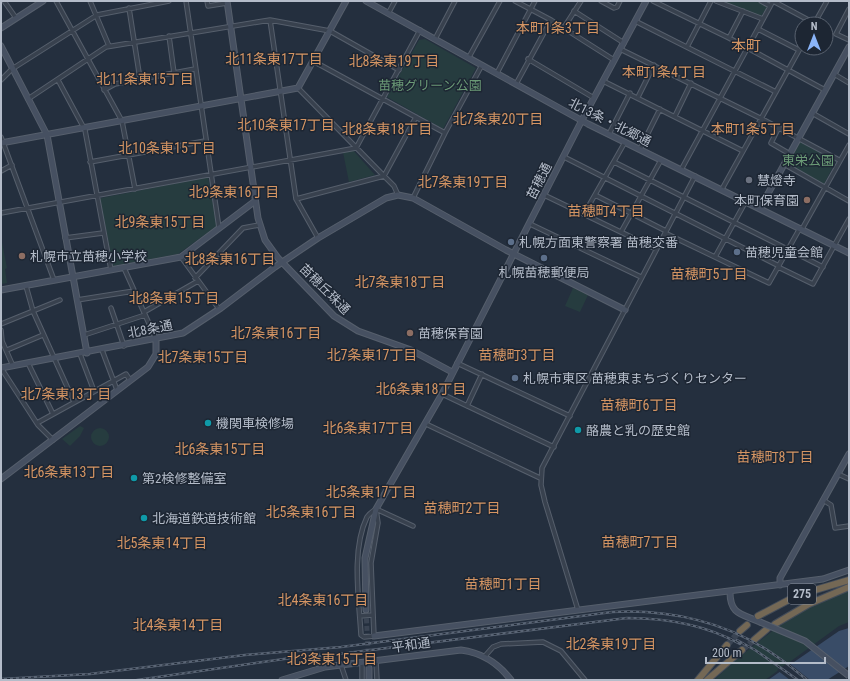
<svg xmlns="http://www.w3.org/2000/svg" width="850" height="681" font-family="'Roboto Condensed','Noto Sans JP',sans-serif">
<style>
.green{fill:#263c3f}
.water{fill:#394c67}
.pier{fill:#242f3e}
.lines{fill:none;stroke-linecap:round;stroke-linejoin:round}
.secondary-tunnel{stroke:#3a4453;stroke-width:5;stroke-dasharray:5 2.5;stroke-linecap:butt}
.highway-tunnel{stroke:#3a4453;stroke-width:6;stroke-dasharray:6 3;stroke-linecap:butt}
.street-casing{stroke:#565f6c;stroke-width:5.5}
.secondary-casing{stroke:#565f6c;stroke-width:7}
.highway-casing{stroke:#434c59;stroke-width:8}
.street{stroke:#38414e;stroke-width:3.5}
.secondary{stroke:#465061;stroke-width:5}
.highway{stroke:#746855;stroke-width:6}
.rail-casing{stroke:#5a6575;stroke-width:2.5}
.rail{stroke:#1d2633;stroke-width:1;stroke-dasharray:3;stroke-linecap:butt}
.secondary-bridge-casing{stroke:#565f6c;stroke-width:7;stroke-linecap:butt}
.secondary-bridge{stroke:#465061;stroke-width:5}
.worship-dot{fill:#6b7280;stroke:#1d2633;stroke-width:1.5}
.education-dot{fill:#8d6e63;stroke:#1d2633;stroke-width:1.5}
.service-dot{fill:#5c6f8a;stroke:#1d2633;stroke-width:1.5}
.culture-dot{fill:#0f9aa8;stroke:#1d2633;stroke-width:1.5}
.labels{text-anchor:middle;dominant-baseline:central;stroke-width:3;stroke-linejoin:round;paint-order:stroke}
.shield{fill:#1d2633;stroke:#878f9c;stroke-width:1}
.shield-label{font-size:12px;font-weight:bold;fill:#b4bcc9}
.park-label{font-size:13px;fill:#6b9a76;stroke:#1d2633}
.street-label{font-size:13px;fill:#b4bcc9;stroke:#1d2633}
.poi-label{font-size:13px;fill:#b4bcc9;stroke:#1d2633;text-anchor:start}
.neighbourhood-label{font-size:14px;fill:#d59563;stroke:#1d2633}
.quarter-label{font-size:15px;fill:#d59563;stroke:#1d2633}
</style>
<rect width="100%" height="100%" fill="#242f3e"/>
<path class="green" d="M721,1H759L768,6L761,16Z
M425,39L476,68L443,129L387,97L419,40Z
M801,141L836,161L824,184L788,164Z
M353,150L375,175L349,182L343,152Z
M208,177L217,226L178,254L113,266L100,200L101,198Z
M1,237L7,268L5,269L7,283L1,284Z
M573,288L588,295L580,312L565,306Z
M80,426L84,428L80,436L70,446L62,439Z
M91 437a9 9 0 1 1 18 0a9 9 0 1 1-18 0Z
M849,586V622L839,626L765,680H714C755,641 798,610 849,586Z"/>
<path class="water" d="M849,628V666L827,680H768L839,631Z"/>
<path class="pier" d="M788,663H789L810,680H790L777,670Z"/>
<g class="lines">
<path class="secondary-tunnel" d="M366,611L369,668"/>
<path class="highway-tunnel" d="M727,645L740,631
M742,650L754,640"/>
<defs>
<path id="street" d="M4,1L16,18
M56,1L122,121L135,189
M90,1L109,46
M186,1L219,228
M207,1L208,6L227,3
M515,1L551,20L614,60
M601,1L614,8L617,7L620,1
M653,1L729,38L825,90
M716,1L763,19
M761,1L770,6
M773,1L814,23
M129,8L140,79
M849,9L836,34L849,40
M574,11L624,43
M389,12L395,1
M270,20L296,199L318,238
M635,21L776,92
M814,24L827,1
M563,29L581,1
M758,29L799,50
M169,36L174,73
M729,38L743,11
M435,39L455,1
M687,47L711,1
M620,49L762,119L839,160
M469,57L500,1
M528,59L594,98
M313,61L445,133L482,65
M497,73L535,1
M834,74L849,83
M1,80L12,69L97,15L169,1
M58,80L85,130L111,270
M603,81L743,151
M516,84L551,20
M298,88L384,176L394,186L398,195
M104,90L115,84L195,69
M638,97L654,65
M28,99L106,47L270,20L330,31L399,70
M812,113L849,134
M675,116L691,83
M779,127L771,143L790,154
M609,134L630,93
M1,137L54,280
M640,149L660,109
M564,157L779,266
M90,162L205,141
M614,162L823,267
M784,164L849,201
M681,170L773,1
M1,171L12,165
M722,189L802,45
M544,195L656,249
M595,195L666,231
M413,198L445,133
M296,199L384,176L416,117
M1,213L356,148L420,30
M584,214L625,142
M530,224L641,277
M802,229L849,145
M621,232L661,160
M665,233L769,283L800,228
M65,238L103,233
M181,257L219,309
M715,257L746,201
M778,267L813,284L849,219
M124,268L156,339
M195,278L243,228L259,225
M26,286L33,311L74,402
M77,300L134,291
M111,308L124,346
M144,312L198,281
M1,324L60,300
M1,330L2,341L13,366
M84,335L145,315
M7,350L43,335
M102,350L117,390
M80,354L94,391
M28,363L53,414
M457,363L570,416
M1,368L38,425L53,440
M442,394L554,447
M467,406L482,374
M37,423L126,374L130,380
M426,424L540,478
M838,474L849,479
M823,500L831,505L835,528L849,526
M376,509L378,523L371,563L374,636L364,637L361,635C359,600 351,550 367,517C369,514 373,511 376,509Z
M376,509L413,526
M578,610L545,502L541,485L542,468L695,176
M360,616L373,615
M485,656L493,647L501,644L543,642L561,651L585,680
M376,661L377,680
M362,662V680
M341,665L346,680"/>
<path id="secondary" d="M227,1L258,218L265,240L278,258L334,316L358,331L411,350L452,372
M366,1L588,124L849,253
M1,28L43,1
M1,46L47,135L87,353
M1,143L298,88L346,1
M760,208L849,47
M1,290L181,257L255,201
M1,368L183,333L221,308L275,267L318,238L386,198L398,195L413,198L506,250L625,310
M1,479L148,367L156,354V340
M780,585V578L849,454
M730,592C730,615 742,614 760,622
M366,610L365,558L376,509L442,394L582,120L646,1
M374,636L823,579L849,570
M282,680L325,667L461,650C483,653 498,663 511,680
M369,680V668"/>
<path id="highway" d="M758,616L798,595L849,580
M775,624L809,604L849,587
M740,631L747,625
M754,640L767,629
M698,680L727,645
M707,680L742,650"/>
</defs>
<use href="#street" class="street-casing"/>
<use href="#secondary" class="secondary-casing"/>
<use href="#highway" class="highway-casing"/>
<use href="#street" class="street"/>
<use href="#secondary" class="secondary"/>
<use href="#highway" class="highway"/>
<defs>
<path id="rail" d="M737,640L755,650L798,680
M315,657L627,618C666,618 706,625 740,644
M1,679L90,674L245,655L341,647L612,612C670,609 728,622 776,656C787,663 797,672 807,680
M137,680L319,654"/>
</defs>
<use href="#rail" class="rail-casing"/>
<use href="#rail" class="rail"/>
<defs>
<path id="secondary-bridge" d="M760,622L805,641L849,676"/>
</defs>
<use href="#secondary-bridge" class="secondary-bridge-casing"/>
<use href="#secondary-bridge" class="secondary-bridge"/>
</g>
<circle class="worship-dot" cx="749" cy="180" r="4"/>
<g class="education-dot">
<circle cx="807" cy="200" r="4"/>
<circle cx="22" cy="256" r="4"/>
<circle cx="410" cy="333" r="4"/>
</g>
<g class="service-dot">
<circle cx="511" cy="242" r="4"/>
<circle cx="737" cy="252" r="4"/>
<circle cx="544" cy="258" r="4"/>
<circle cx="515" cy="378" r="4"/>
</g>
<g class="culture-dot">
<circle cx="208" cy="423" r="4"/>
<circle cx="578" cy="430" r="4"/>
<circle cx="134" cy="478" r="4"/>
<circle cx="144" cy="518" r="4"/>
</g>
<g class="labels">
<rect class="shield" x="788" y="584" width="28" height="20" rx="3"/>
<g class="shield-label">
<text x="802" y="594">275</text>
</g>
<g class="park-label">
<text x="430" y="85">苗穂グリーン公園</text>
<text x="808" y="160">東栄公園</text>
</g>
<g class="street-label">
<text transform="translate(610 122) rotate(27)">北13条・北郷通</text>
<text transform="translate(539 181) rotate(-63)">苗穂通</text>
<text transform="translate(325 289) rotate(45)">苗穂丘珠通</text>
<text transform="translate(150 329) rotate(-11)">北8条通</text>
<text transform="translate(411 645) rotate(-8)">平和通</text>
</g>
<g class="poi-label">
<text x="757" y="180">慧燈寺</text>
<text x="799" y="200" text-anchor="end">本町保育園</text>
<text x="519" y="242">札幌方面東警察署 苗穂交番</text>
<text x="745" y="252">苗穂児童会館</text>
<text x="30" y="256">札幌市立苗穂小学校</text>
<text x="544" y="272" text-anchor="middle">札幌苗穂郵便局</text>
<text x="418" y="333">苗穂保育園</text>
<text x="523" y="378">札幌市東区 苗穂東まちづくりセンター</text>
<text x="216" y="423">機関車検修場</text>
<text x="586" y="430">酪農と乳の歴史館</text>
<text x="142" y="478">第2検修整備室</text>
<text x="152" y="518">北海道鉄道技術館</text>
</g>
<g class="neighbourhood-label">
<text x="558" y="28">本町1条3丁目</text>
<text x="274" y="59">北11条東17丁目</text>
<text x="394" y="61">北8条東19丁目</text>
<text x="664" y="72">本町1条4丁目</text>
<text x="145" y="79">北11条東15丁目</text>
<text x="498" y="119">北7条東20丁目</text>
<text x="286" y="125">北10条東17丁目</text>
<text x="387" y="129">北8条東18丁目</text>
<text x="753" y="129">本町1条5丁目</text>
<text x="167" y="148">北10条東15丁目</text>
<text x="463" y="182">北7条東19丁目</text>
<text x="234" y="192">北9条東16丁目</text>
<text x="606" y="211">苗穂町4丁目</text>
<text x="160" y="222">北9条東15丁目</text>
<text x="230" y="259">北8条東16丁目</text>
<text x="709" y="274">苗穂町5丁目</text>
<text x="400" y="282">北7条東18丁目</text>
<text x="174" y="298">北8条東15丁目</text>
<text x="276" y="333">北7条東16丁目</text>
<text x="372" y="355">北7条東17丁目</text>
<text x="517" y="355">苗穂町3丁目</text>
<text x="203" y="357">北7条東15丁目</text>
<text x="421" y="389">北6条東18丁目</text>
<text x="66" y="394">北7条東13丁目</text>
<text x="639" y="405">苗穂町6丁目</text>
<text x="368" y="428">北6条東17丁目</text>
<text x="220" y="449">北6条東15丁目</text>
<text x="775" y="457">苗穂町8丁目</text>
<text x="69" y="472">北6条東13丁目</text>
<text x="371" y="492">北5条東17丁目</text>
<text x="462" y="508">苗穂町2丁目</text>
<text x="311" y="512">北5条東16丁目</text>
<text x="640" y="542">苗穂町7丁目</text>
<text x="162" y="543">北5条東14丁目</text>
<text x="503" y="584">苗穂町1丁目</text>
<text x="323" y="600">北4条東16丁目</text>
<text x="178" y="625">北4条東14丁目</text>
<text x="611" y="644">北2条東19丁目</text>
<text x="332" y="659">北3条東15丁目</text>
</g>
<g class="quarter-label">
<text x="746" y="46">本町</text>
</g>
</g>
<rect width="850" height="681" fill="none" stroke="#b4bcc9" stroke-width="4"/>
<g transform="translate(814 36)"><circle r="19" fill="#1d2633" stroke="#59626f"/>
<path d="M0-3L7 15L0 10L-7 15Z" fill="#8ab4f8"/>
<text y="-6" font-size="11" font-weight="bold" text-anchor="middle" fill="#b4bcc9">N</text>
</g>
<path d="M706 657v6h119v-6" fill="none" stroke="#b4bcc9" stroke-width="2"/>
<text x="712" y="657" font-size="12" fill="#b4bcc9" stroke="#1d2633" stroke-width="3" paint-order="stroke">200 m</text>
</svg>
